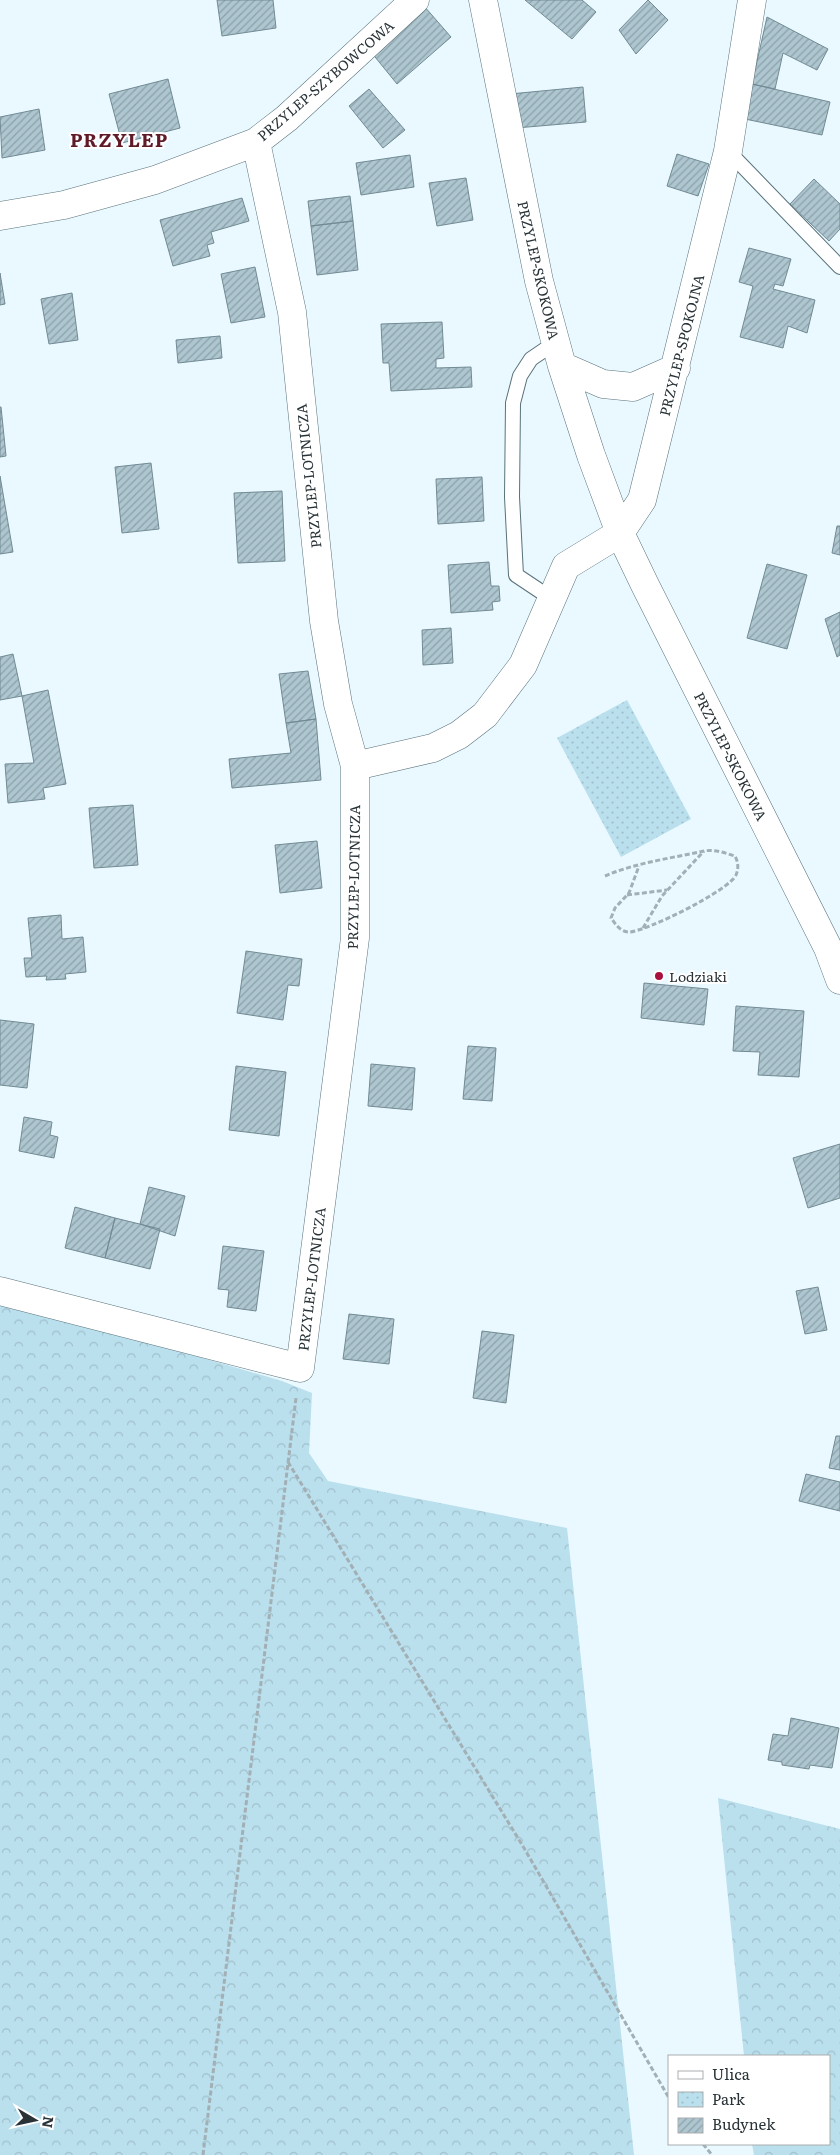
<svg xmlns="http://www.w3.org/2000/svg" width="840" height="2155" font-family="Literata,serif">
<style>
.forest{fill:url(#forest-crowns)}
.park{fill:url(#park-dots)}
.building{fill:url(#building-hatch);stroke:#728a93}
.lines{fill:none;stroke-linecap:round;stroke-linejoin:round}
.service-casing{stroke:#5a727a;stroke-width:16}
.minor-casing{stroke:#5a727a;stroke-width:29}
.path{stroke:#a2b0b5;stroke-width:3;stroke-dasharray:5 2.5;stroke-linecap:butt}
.service{stroke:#fff;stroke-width:14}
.minor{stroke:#fff;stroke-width:28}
.poi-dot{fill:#a8103d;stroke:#fff;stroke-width:2}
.labels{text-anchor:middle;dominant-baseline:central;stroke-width:4;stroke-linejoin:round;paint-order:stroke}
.street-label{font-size:14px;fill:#293337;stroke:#fff}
.poi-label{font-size:14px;fill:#293337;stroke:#fff;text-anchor:start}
.district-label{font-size:19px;font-weight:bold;letter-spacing:1px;fill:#601b28;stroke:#fff}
</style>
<defs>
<pattern id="forest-crowns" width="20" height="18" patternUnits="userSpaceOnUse" patternTransform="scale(1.25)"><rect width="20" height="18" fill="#badfed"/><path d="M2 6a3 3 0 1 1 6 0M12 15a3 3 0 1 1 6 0" fill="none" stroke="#a0c0cc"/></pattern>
<pattern id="park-dots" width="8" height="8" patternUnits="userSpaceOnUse" patternTransform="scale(1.25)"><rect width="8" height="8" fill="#badfed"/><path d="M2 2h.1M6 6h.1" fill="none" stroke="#a0c0cc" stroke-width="1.8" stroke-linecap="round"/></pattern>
<pattern id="building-hatch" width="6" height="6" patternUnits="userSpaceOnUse" patternTransform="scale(1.25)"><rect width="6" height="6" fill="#adc6d0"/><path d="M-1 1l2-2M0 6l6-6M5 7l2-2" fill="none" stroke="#8da1aa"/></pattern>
</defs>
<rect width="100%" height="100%" fill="#e9f9ff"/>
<path class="forest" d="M0,1299L282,1381L312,1393L309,1453L328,1481L567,1528L634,2155H0Z
M718,1798L840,1829V2155H754L752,2144H829V2056H744Z"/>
<path class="park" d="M627,700L691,819L621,857L557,738Z"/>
<path class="building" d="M217,0H273L276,28L222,36Z
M525,0H582L596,12L572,39Z
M648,0L668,20L636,54L619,30Z
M424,6L451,37L397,84L371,52Z
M767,17L828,49L817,70L783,53L775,89L752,84Z
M168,79L180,128L122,143L109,94Z
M752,84L830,102L822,135L745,119Z
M583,87L586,122L516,128L510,94Z
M369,89L405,130L383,148L349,106Z
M39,109L45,150L2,158L0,117Z
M677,154L709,164L698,196L667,186Z
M410,155L414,187L361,195L356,163Z
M466,178L473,220L437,226L429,183Z
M814,179L840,204V229L829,241L790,204Z
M350,196L353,221L311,226L308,201Z
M242,198L249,221L211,232L214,243L207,245L210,256L173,266L160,220Z
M353,221L358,270L317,275L311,226Z
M749,248L791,259L783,286L775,284L773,289L815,300L807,333L788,326L783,348L740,337L753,286L739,282Z
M255,267L265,317L231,323L221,274Z
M0,273L5,304L0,305Z
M72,293L78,340L49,344L41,299Z
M442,322L444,358L436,359V368L471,367L472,387L391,391L389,363H383L381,324Z
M220,336L222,358L178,363L176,340Z
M1,407L6,456L0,457V407Z
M151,463L159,529L122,533L115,467Z
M0,476L13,552L0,554Z
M482,477L484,521L438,524L436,479Z
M282,491L285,561L238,563L234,493Z
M837,526H840V555L832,553Z
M489,562L491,586H499L500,601L492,602L493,610L451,613L448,565Z
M767,564L807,575L787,649L747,638Z
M840,612V655L837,657L825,619Z
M451,628L453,663L423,665L422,630Z
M13,654L22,696L0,700V657Z
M308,671L316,719L286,723L279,674Z
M48,690L66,784L43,788L45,799L8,803L5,764L34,763L22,696Z
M316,719L321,780L232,788L229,759L291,753L286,723Z
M133,805L138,865L94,868L89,808Z
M317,841L322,888L280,893L275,845Z
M61,915L62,939L83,937L86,972L65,974L66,979L46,980L47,976L26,977L24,958H32L28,918Z
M246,951L302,959L299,986L288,985L283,1020L237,1013Z
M644,983L708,989L704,1025L641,1018Z
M736,1006L804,1011L799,1077L758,1075L760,1052L733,1051Z
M0,1020L34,1024L27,1088L0,1085Z
M468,1046L496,1048L492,1101L463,1099Z
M371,1064L415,1068L412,1110L368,1106Z
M236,1066L286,1072L279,1136L229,1130Z
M24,1117L52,1122L50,1135L58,1137L54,1158L19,1151Z
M840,1144V1198L808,1208L793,1158Z
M149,1187L185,1196L175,1236L140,1224Z
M75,1207L115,1218L105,1258L65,1248Z
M115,1218L160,1229L150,1269L105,1258Z
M223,1246L264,1251L256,1311L227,1307L229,1290L218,1289Z
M818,1287L827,1330L805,1334L796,1291Z
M349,1314L394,1319L389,1364L343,1359Z
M482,1331L514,1335L506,1403L473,1398Z
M836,1436H840V1470L829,1468Z
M806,1474L840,1482V1511L799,1501Z
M791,1718L839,1728L832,1768L810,1765L809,1769L782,1765V1762L768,1760L773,1734L788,1736Z"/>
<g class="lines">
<defs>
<path id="service" d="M728,151L840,267
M552,599L516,575L512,497L513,403L520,376L531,359L556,342"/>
<path id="minor" d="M483,0L539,281L562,366L591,455L620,533L645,585L828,948L840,980
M0,216L64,205L155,180L256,142L287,118L415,0
M562,366L603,384L633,387L676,368
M355,766L433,748L459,735L485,715L523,665L566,566L620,533L642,500L728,151L752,0
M0,1291L300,1368L355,938V766L338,704L324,621L292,312L256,142"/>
</defs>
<use href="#service" class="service-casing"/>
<use href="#minor" class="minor-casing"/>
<path class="path" d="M605,876C635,863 672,858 704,851C715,849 725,853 735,856C738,862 739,868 736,875C730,890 644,933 628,932C620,931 616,925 611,918L615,908L629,893L639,866
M627,895L667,890
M643,928L662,896L704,851
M288,1462L524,1848L669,2098
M703,2144L712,2155
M203,2155L296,1398"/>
<use href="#service" class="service"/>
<use href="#minor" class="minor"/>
</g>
<circle class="poi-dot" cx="659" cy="976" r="5"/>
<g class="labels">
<g class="street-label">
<text transform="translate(325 80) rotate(-41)">PRZYLEP-SZYBOWCOWA</text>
<text transform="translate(539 270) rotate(77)">PRZYLEP-SKOKOWA</text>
<text transform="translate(681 345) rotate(-76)">PRZYLEP-SPOKOJNA</text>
<text transform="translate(308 476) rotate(-96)">PRZYLEP-LOTNICZA</text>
<text transform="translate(731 756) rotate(63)">PRZYLEP-SKOKOWA</text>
<text transform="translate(353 877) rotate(-89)">PRZYLEP-LOTNICZA</text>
<text transform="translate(311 1279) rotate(-83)">PRZYLEP-LOTNICZA</text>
</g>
<g class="poi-label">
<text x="669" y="976">Lodziaki</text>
</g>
<g class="district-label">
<text x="119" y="139">PRZYLEP</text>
</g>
</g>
<rect x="668" y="2055" width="162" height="90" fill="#ffffff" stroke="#a9adaf"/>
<rect x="678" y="2071" width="25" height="8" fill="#ffffff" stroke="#a9adaf"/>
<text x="712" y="2080" font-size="15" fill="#293337">Ulica</text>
<rect x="678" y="2092" width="25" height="15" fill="url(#park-dots)" stroke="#a9adaf"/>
<text x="712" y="2105" font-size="15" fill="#293337">Park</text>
<rect x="678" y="2118" width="25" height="15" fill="url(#building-hatch)" stroke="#a9adaf"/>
<text x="712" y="2130" font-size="15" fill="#293337">Budynek</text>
<g transform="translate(35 2120) rotate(99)" stroke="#ffffff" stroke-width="4" paint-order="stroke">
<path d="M0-4L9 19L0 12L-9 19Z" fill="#293337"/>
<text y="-8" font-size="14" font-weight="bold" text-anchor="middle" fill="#293337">N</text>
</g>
</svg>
